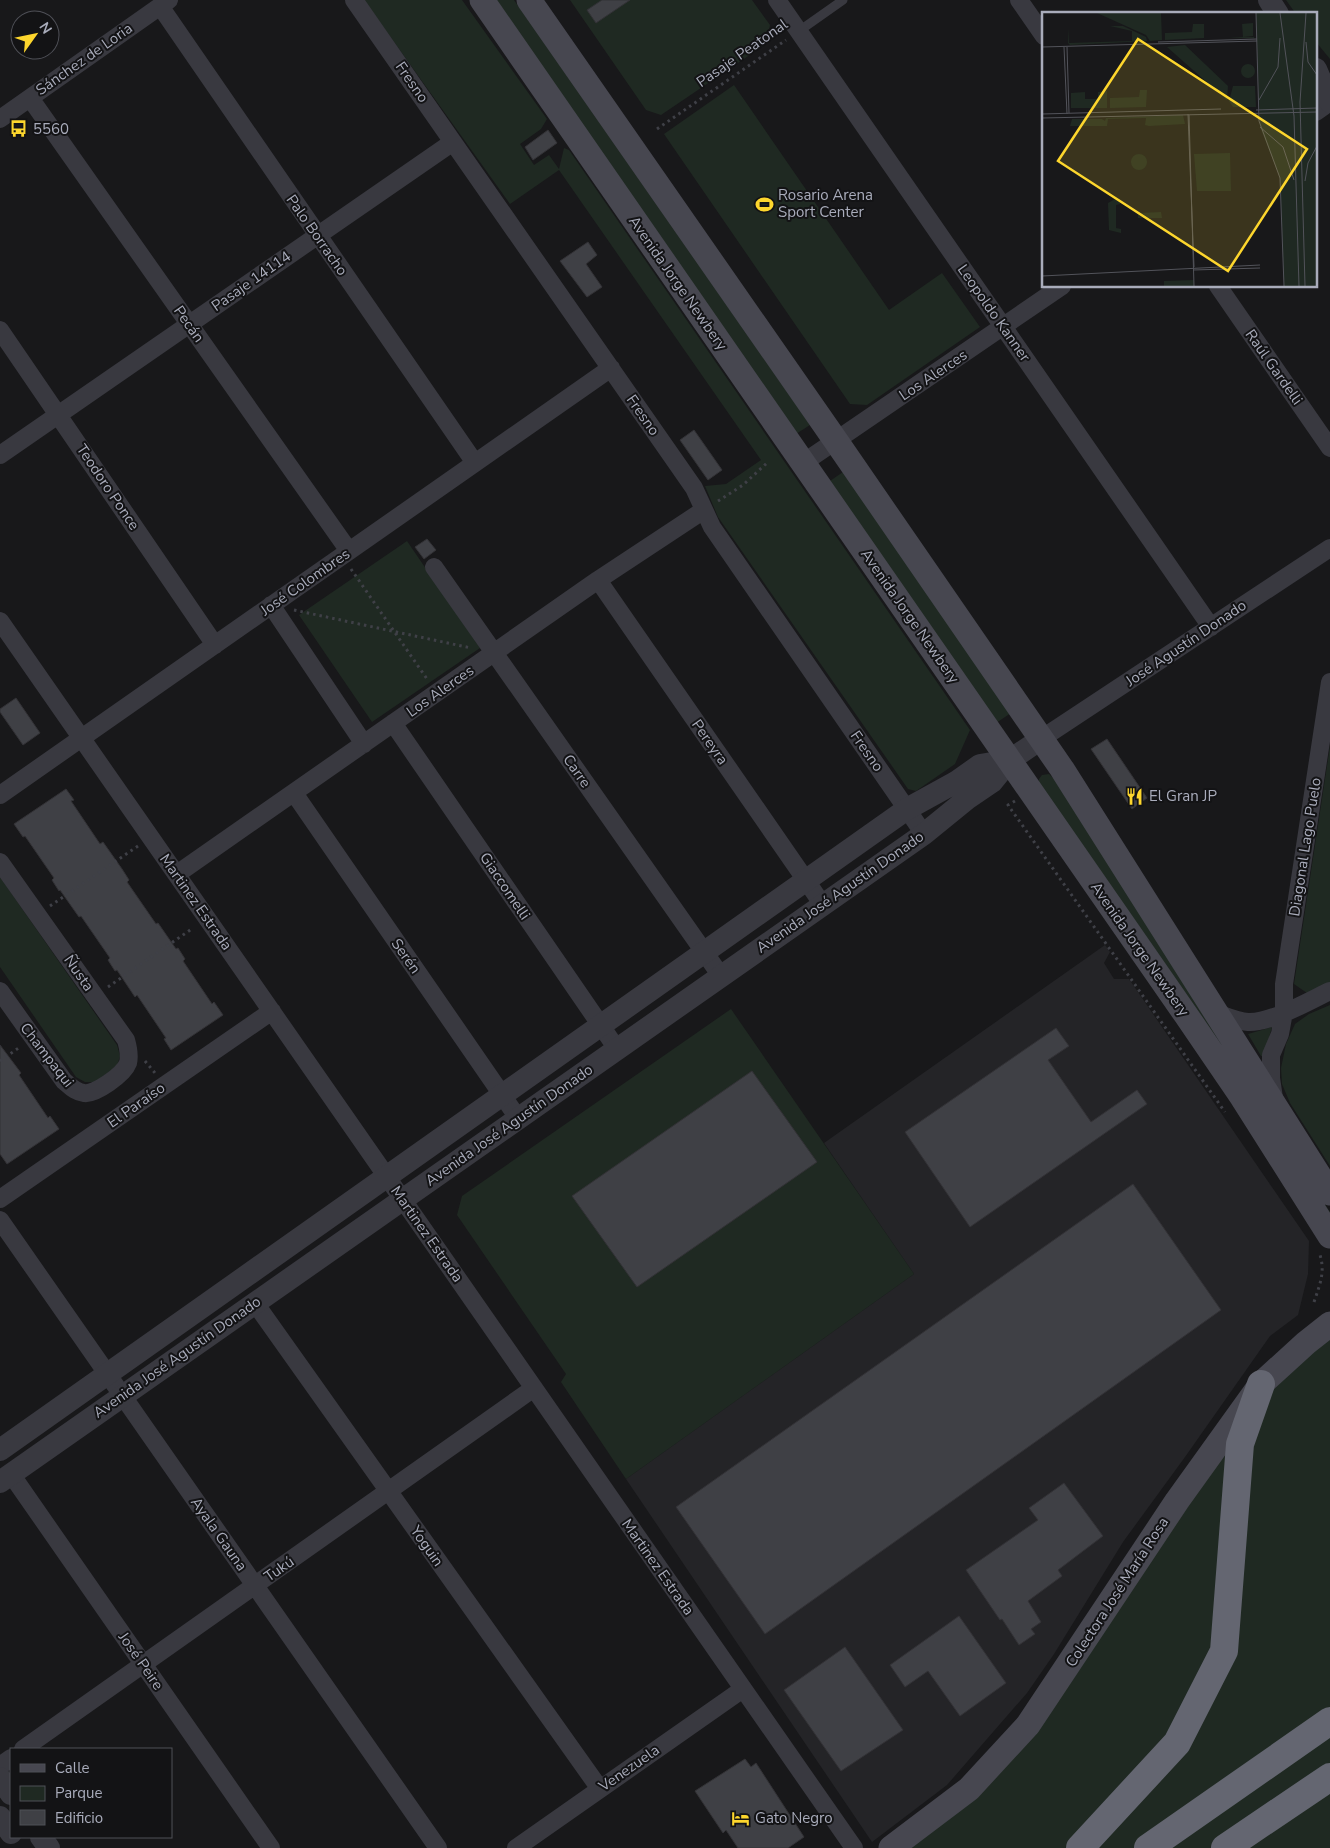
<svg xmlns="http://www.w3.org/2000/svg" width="1330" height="1848" font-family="'Nunito Sans',sans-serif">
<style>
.built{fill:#242427}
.green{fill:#1f2922}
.building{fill:#3f4045;stroke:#333236}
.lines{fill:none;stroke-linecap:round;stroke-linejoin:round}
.path{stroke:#3f4047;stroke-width:3;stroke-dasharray:2.5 4;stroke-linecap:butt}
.service{stroke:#393940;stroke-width:9}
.minor{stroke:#393940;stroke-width:18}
.tertiary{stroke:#393940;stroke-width:22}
.secondary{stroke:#474750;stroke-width:25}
.motorway{stroke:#646671;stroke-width:28}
.labels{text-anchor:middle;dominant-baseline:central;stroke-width:4;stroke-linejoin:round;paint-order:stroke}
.street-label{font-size:15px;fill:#a9acbb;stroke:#131315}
.poi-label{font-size:15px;fill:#a9acbb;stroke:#131315;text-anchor:start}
.inset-road{fill:none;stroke:#52535a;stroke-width:1}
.view{fill:#fdd62d;fill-opacity:0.15;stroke:#fdd62d;stroke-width:2.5}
.inset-edge{fill:none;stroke:#a9acbb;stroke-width:2.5}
</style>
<rect width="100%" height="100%" fill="#18181a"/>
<path class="built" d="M1105,945L1110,952L1104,963L1114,979H1129L1309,1241L1308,1274L1298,1315L1270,1336L1185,1457L1123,1542L1054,1654L1027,1693L947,1785L872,1842L626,1479L914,1274L824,1143Z"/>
<path class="green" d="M364,0H462L547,119L541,129L520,144L534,165L549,155L559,169L564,148L569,150L970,730L955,764L916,791L908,789L718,517L705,486L726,484L761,460L559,170L510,204Z
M493,0H514L810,425L796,434Z
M570,0H752L770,25L766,44L661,115L646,110Z
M1286,0H1330V59L1316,42V14H1296Z
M734,85L889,310L942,273L980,327L867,405L850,404L664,134Z
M843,472L1011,713L996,723L830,481Z
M407,541L480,648L372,722L299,615Z
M1330,746V984L1307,993L1294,984Z
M1049,774L1055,780L1330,1212V1222L1039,784V779L1042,775Z
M0,877L117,1045L120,1056L117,1066L95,1082H85L76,1077L0,967Z
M1330,1005V1166L1290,1103L1282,1084L1281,1068L1286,1044L1295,1024L1309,1014Z
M731,1009L914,1274L626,1479L561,1382L566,1374L457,1215L462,1196Z
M1272,1027L1264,1056H1261L1248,1034Z
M1330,1324V1848H891L969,1789L1177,1501Z"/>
<path class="building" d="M602,0H630L596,23L587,10Z
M548,130L557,143L533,160L525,147Z
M588,242L597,255L586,264L602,287L587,297L560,261Z
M694,430L722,470L708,480L680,440Z
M427,539L436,550L424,559L415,547Z
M16,698L40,733L23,745L0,712V709Z
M1107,739L1147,798L1132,809L1091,749Z
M66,789L74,800L71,801L100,844L103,842L122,869L129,880L127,882L156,924L158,923L176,949L178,948L185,959L183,961L212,1004L214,1002L223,1015L171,1050L164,1039L166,1038L137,995L135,997L117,970L115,971L108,960L110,958L81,916L79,917L60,890L59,891L52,880L54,878L25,836L23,837L14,824Z
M1056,1028L1069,1046L1048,1060L1091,1122L1137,1090L1147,1104L970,1227L905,1132Z
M0,1045L21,1073L19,1075L48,1118L50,1116L59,1129L7,1164L0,1154Z
M752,1071L817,1162L637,1287L572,1196Z
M1133,1184L1221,1310L765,1634L676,1507Z
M1064,1483L1103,1536L1058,1570L1062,1576L1028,1601L1041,1622L1031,1629L1035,1634L1019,1645L1002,1619L1000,1620L966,1570L1038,1520L1029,1508Z
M959,1616L1006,1683L960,1716L928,1671L905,1687L890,1665Z
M845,1647L903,1730L841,1771L784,1690Z
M745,1759L751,1767L756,1763L804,1837L788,1848H738L726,1830L723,1833L695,1791Z"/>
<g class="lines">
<path class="path" d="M657,129L786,40
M718,501L743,485L768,462
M351,569L427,679
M294,610L471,648
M1015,801L1008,805L1225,1112
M50,906L138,846
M108,987L193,928
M0,1061L20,1047
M145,1061L155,1073
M1314,1302C1320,1284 1326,1271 1319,1252"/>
<path class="service" d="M799,31L843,0"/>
<path class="minor" d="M354,0L694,488L712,527L924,834
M777,0L1211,627
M1019,0L1044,36
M160,6L475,463
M30,98L349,551
M1316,112L1330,102
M0,119L169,0
M1218,286L1330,448
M0,330L215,645
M0,455L453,142
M803,463L1062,286
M434,567L721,976
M598,580L823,905
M271,605L364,744
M0,621L854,1848
M393,723L617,1049
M1041,739L1330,548
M294,793L518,1118
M0,795L611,368
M0,862L126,1040C128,1047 130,1055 128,1063C124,1074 95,1095 84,1093C75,1092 70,1086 64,1081L0,991
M177,874L598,580L704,510
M1214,1012C1226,1016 1236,1021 1248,1022C1271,1023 1309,1001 1330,991
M1274,1098L1271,1078V1055L1280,1034L1284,1012V984L1330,682
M0,1199L272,1011
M0,1220L438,1848
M255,1303L600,1789
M11,1474L271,1848
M23,1749L534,1388
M0,1766L11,1758
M516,1848L743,1689"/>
<path class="tertiary" d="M1269,0L1278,14
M1316,69L1330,102
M0,1450L907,809L956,782L980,765L1010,760
M0,1482L924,834L967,799L992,782L1010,760L1041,739
M0,1778L11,1794
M0,1817L11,1833
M41,1837L49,1848"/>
<path class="secondary" d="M482,0L1186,1015L1242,1097L1330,1236
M529,0L836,441L1062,769L1330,1193
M891,1848L969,1789L1028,1725L1177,1501L1261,1384L1306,1343L1330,1324"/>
<path class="motorway" d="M1080,1848L1177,1743L1224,1651L1240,1444L1261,1384
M1148,1848L1330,1721
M1225,1848L1330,1777"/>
</g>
<defs>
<symbol id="bus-bare" viewBox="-9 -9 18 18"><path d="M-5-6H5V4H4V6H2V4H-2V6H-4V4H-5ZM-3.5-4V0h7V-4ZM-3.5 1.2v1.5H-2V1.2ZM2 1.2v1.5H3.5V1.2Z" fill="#fdd62d" stroke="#131315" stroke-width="2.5" paint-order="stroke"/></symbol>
<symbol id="stadium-bare" viewBox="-9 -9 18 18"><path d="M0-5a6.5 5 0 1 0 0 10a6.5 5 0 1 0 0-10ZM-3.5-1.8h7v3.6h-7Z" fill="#fdd62d" stroke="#131315" stroke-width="2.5" paint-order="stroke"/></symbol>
<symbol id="restaurant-bare" viewBox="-9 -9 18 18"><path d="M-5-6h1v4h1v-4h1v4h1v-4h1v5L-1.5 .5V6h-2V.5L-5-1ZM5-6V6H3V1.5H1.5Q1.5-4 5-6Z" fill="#fdd62d" stroke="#131315" stroke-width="2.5" paint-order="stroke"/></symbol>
<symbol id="hotel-bare" viewBox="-9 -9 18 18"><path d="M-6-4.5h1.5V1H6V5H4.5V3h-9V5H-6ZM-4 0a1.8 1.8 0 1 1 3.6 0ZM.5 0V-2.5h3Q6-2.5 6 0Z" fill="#fdd62d" stroke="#131315" stroke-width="2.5" paint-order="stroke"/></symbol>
</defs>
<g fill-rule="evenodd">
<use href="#bus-bare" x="6" y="116" width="25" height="25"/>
<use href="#stadium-bare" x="752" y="192" width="25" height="25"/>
<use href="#restaurant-bare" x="1122" y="784" width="25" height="25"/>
<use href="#hotel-bare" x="728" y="1806" width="25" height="25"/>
</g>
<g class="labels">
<g class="street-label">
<text transform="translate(742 53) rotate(-35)">Pasaje Peatonal</text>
<text transform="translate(84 59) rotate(-35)">Sánchez de Loria</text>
<text transform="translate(412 82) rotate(55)">Fresno</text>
<text transform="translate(317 235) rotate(55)">Palo Borracho</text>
<text transform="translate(251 281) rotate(-35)">Pasaje 14114</text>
<text transform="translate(678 283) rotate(55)">Avenida Jorge Newbery</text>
<text transform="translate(994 313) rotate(55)">Leopoldo Kanner</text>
<text transform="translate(189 324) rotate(55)">Pecán</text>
<text transform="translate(1274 367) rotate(55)">Raúl Gardelli</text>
<text transform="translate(933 375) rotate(-34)">Los Alerces</text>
<text transform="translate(643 415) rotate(55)">Fresno</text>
<text transform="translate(108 487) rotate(56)">Teodoro Ponce</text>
<text transform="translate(305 582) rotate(-35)">José Colombres</text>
<text transform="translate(910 616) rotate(55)">Avenida Jorge Newbery</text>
<text transform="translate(1186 643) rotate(-34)">José Agustín Donado</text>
<text transform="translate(440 691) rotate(-35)">Los Alerces</text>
<text transform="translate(710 742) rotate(55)">Pereyra</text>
<text transform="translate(867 751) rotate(55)">Fresno</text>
<text transform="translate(577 771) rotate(55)">Carre</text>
<text transform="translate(1305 847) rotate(-81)">Diagonal Lago Puelo</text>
<text transform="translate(505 886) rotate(56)">Giaccomelli</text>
<text transform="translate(840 892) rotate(-35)">Avenida José Agustín Donado</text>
<text transform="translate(196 902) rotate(55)">Martinez Estrada</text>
<text transform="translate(1140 949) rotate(55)">Avenida Jorge Newbery</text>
<text transform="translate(406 956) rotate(55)">Serén</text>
<text transform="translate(79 973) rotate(55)">Ñusta</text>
<text transform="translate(47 1055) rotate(52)">Champaqui</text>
<text transform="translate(136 1105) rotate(-35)">El Paraíso</text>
<text transform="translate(509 1125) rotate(-35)">Avenida José Agustín Donado</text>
<text transform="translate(427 1234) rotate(55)">Martinez Estrada</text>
<text transform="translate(177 1357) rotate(-35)">Avenida José Agustín Donado</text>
<text transform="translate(219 1534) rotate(55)">Ayala Gauna</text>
<text transform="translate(427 1546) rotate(55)">Yoguin</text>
<text transform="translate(658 1567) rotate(55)">Martinez Estrada</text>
<text transform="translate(279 1569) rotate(-35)">Tukú</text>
<text transform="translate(1117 1592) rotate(-57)">Colectora José María Rosa</text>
<text transform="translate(141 1661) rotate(55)">José Peire</text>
<text transform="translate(629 1768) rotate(-35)">Venezuela</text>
</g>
<g class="poi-label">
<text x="33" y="129">5560</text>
<text x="778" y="195">Rosario Arena<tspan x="778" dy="17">Sport Center</tspan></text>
<text x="1149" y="796">El Gran JP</text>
<text x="755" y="1818">Gato Negro</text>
</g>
</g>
<g transform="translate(1042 12)">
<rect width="275" height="275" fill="#18181a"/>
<path d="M55,1H119L120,28L108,29L104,23ZM214,1H275V274H242L238,166L218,115ZM211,11V24L201,25H212V16V26H187L201,25L200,12ZM151,12H162V26L123,28V21L150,20ZM68,14H81L104,25L105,29L28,33L26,31L27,16V31L90,29V19ZM143,33L186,74L185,88L125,35ZM199 59a7 7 0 1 1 14 0a7 7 0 1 1-14 0ZM191,74H213L214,95H191L187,89ZM98,78H105L104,95L68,96V86L97,85ZM65,79V96H29V81L43,80V87H56V80ZM141,103L143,112L107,114L103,113L104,106L66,107L65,114H28L30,107H60L63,109L64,106ZM188,141L189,179H155L152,142ZM89 150a8 8 0 1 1 16 0a8 8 0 1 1-16 0ZM73,187H78V192L74,193V216L79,217V221L67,218L66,191ZM119,200L120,206H96V201ZM152,268V274H122V269Z" fill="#1f2922"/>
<path class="inset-road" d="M214,1L217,109L238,166L242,274M238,1L252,104L257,274M116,30L215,27M264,30L266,50L275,63M0,35L215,29M22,35L25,102M25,35L27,101M217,88L236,55L238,26M214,98L275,96M0,102L179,97M146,102L152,255M147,103L152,274M0,106L275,100M218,115L241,135L252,168M275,159V238M263,169L266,151L275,134M151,258L218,256M0,264L218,253M263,274L258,90L264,1"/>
<path class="view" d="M96,27L265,137L186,259L16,149Z"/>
<rect width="275" height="275" class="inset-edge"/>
</g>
<rect x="10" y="1748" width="162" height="90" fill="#131315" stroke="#4f5057"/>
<rect x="20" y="1764" width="25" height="8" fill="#474750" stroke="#4f5057"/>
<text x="55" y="1773" font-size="15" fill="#a9acbb">Calle</text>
<rect x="20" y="1786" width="25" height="15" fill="#1f2922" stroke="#4f5057"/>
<text x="55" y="1798" font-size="15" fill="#a9acbb">Parque</text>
<rect x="20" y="1810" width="25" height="15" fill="#3f4045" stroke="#4f5057"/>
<text x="55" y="1823" font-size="15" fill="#a9acbb">Edificio</text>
<g transform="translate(35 35) rotate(57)"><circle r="24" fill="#131315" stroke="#4f5057"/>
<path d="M0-4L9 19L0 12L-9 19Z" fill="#fdd62d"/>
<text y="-8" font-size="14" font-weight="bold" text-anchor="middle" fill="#a9acbb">N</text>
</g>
</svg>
